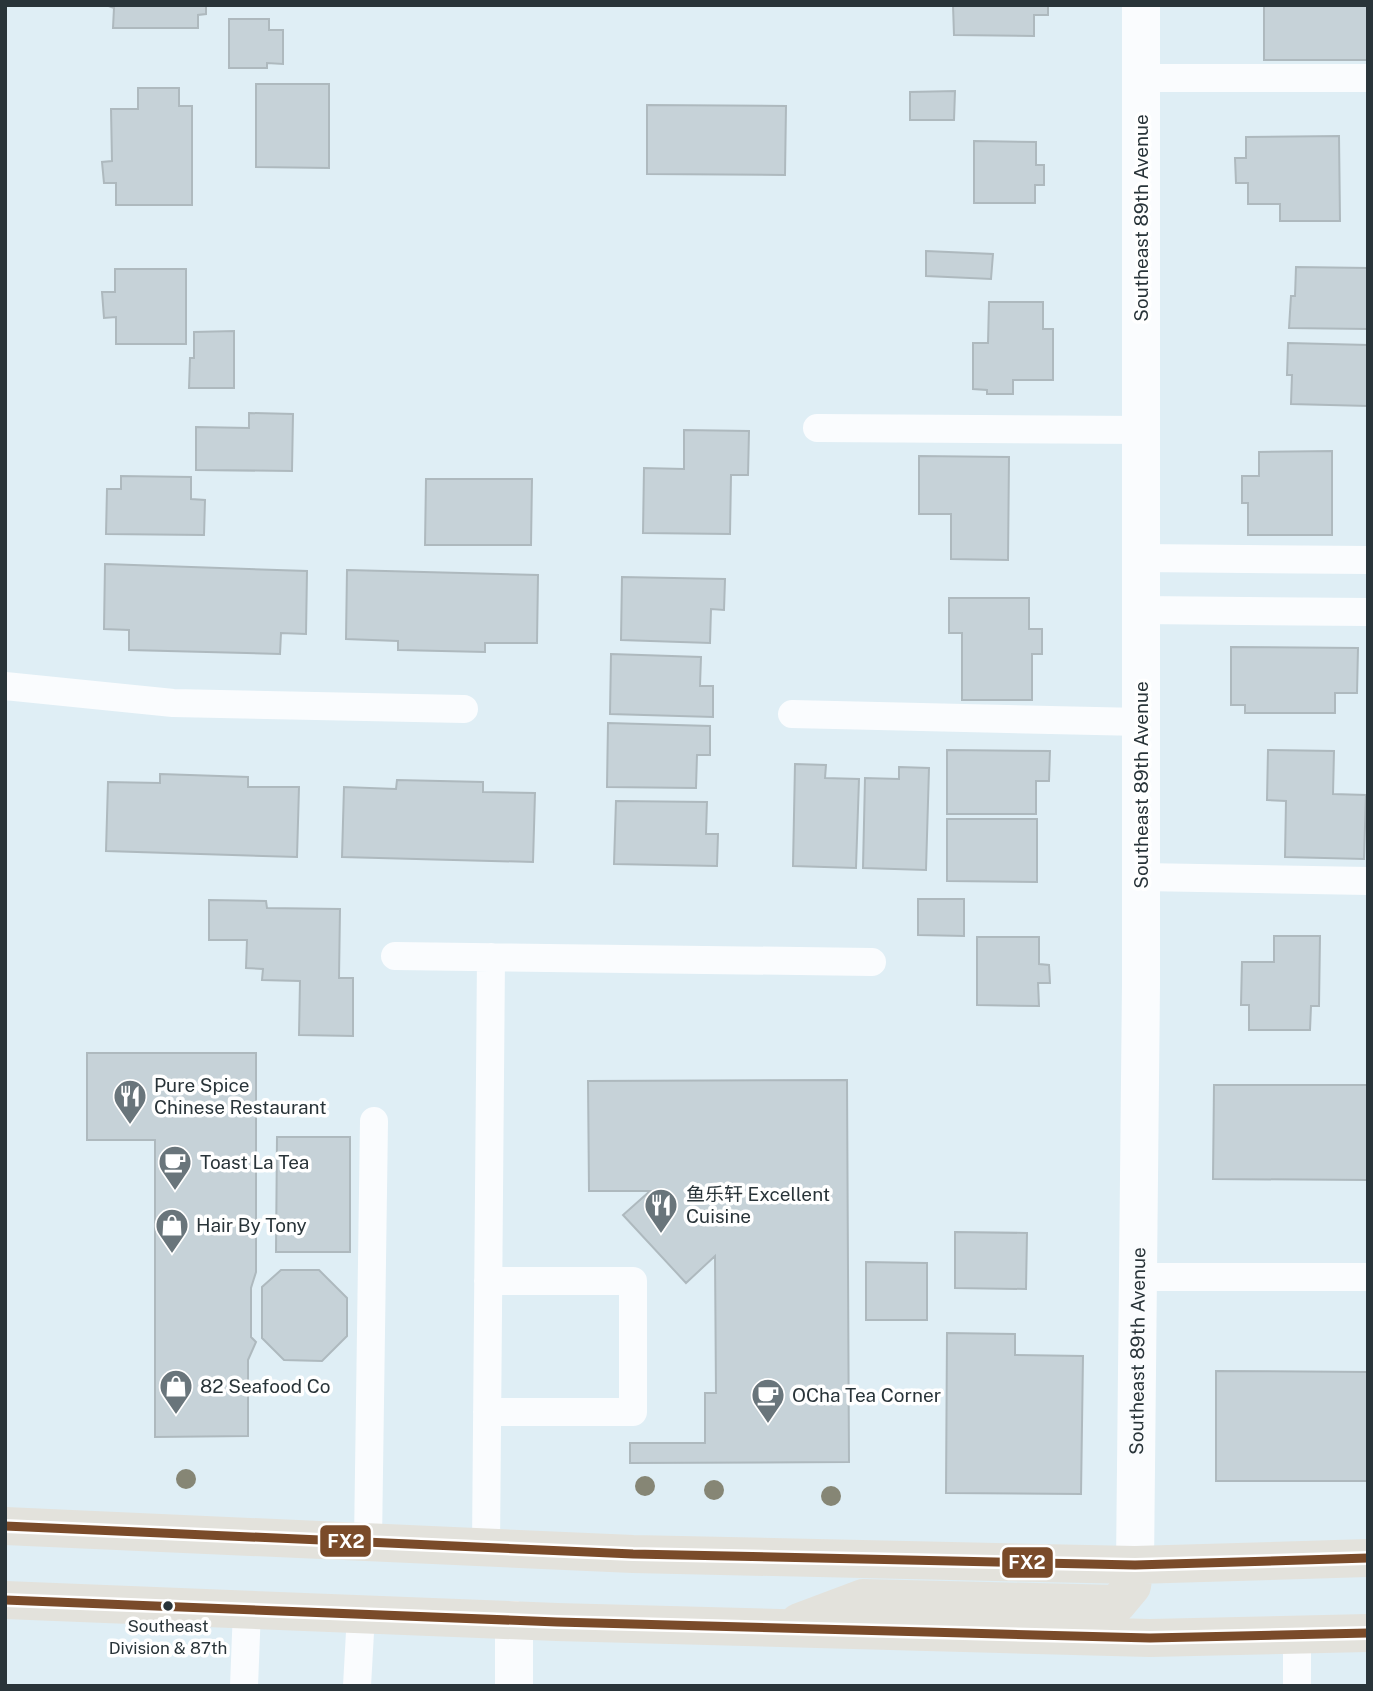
<svg xmlns="http://www.w3.org/2000/svg" width="1373" height="1691" font-family="'Public Sans','Noto Sans SC',sans-serif">
<style>
.building{fill:#c6d2d8;stroke:#aeb9be;stroke-width:2}
.lines{fill:none;stroke-linecap:round;stroke-linejoin:round}
.service{stroke:#fafcfe;stroke-width:28}
.minor{stroke:#fafcfe;stroke-width:38}
.primary{stroke:#e3e2dc;stroke-width:38}
.bus-1-casing{stroke:#fff;stroke-width:14}
.bus-1{stroke:#7a4b2a;stroke-width:9}
.tree{fill:#868675}
.bus-dot{fill:#293439;stroke:#fff;stroke-width:2.5}
.labels{text-anchor:middle;dominant-baseline:central;stroke-width:7;stroke-linejoin:round;paint-order:stroke}
.bus-label{font-size:17px;fill:#293439;stroke:#fff}
.street-label{font-size:19px;fill:#293439;stroke:#fff}
.poi-label{font-size:19px;fill:#293439;stroke:#fff;text-anchor:start}
.line-badge{stroke:#fff;stroke-width:2.5}
.badge-label{font-size:19px;text-anchor:middle;font-weight:bold;fill:#fff}
</style>
<rect width="100%" height="100%" fill="#dfeef5"/>
<path class="building" d="M106,5H206V14L198,15V28H113L114,8Z
M953,5H1048V15H1034V36L954,35Z
M1264,5H1368V60H1264Z
M229,19H269V30H283V64L267,63V68H229Z
M256,84H329V168L256,167Z
M138,88H179V106H192V205H116V183H104L102,162L112,161L111,109H138Z
M955,91L954,120H910V92Z
M647,105L786,106L785,175L647,174Z
M1339,136L1340,221H1280V204H1248V183H1236L1235,158H1246V137Z
M974,141L1036,142V165H1044V185H1035V203H974Z
M926,251L993,254L991,279L926,276Z
M1296,267L1368,268V329L1289,328L1291,296H1295Z
M115,269H186V344H116V317L104,318L102,292H115Z
M989,302H1043V329H1053V380H1013V394H987V390L973,389V343H988Z
M234,331V388H189L190,358H194V332Z
M1288,343L1368,345V406L1291,404L1292,375H1287Z
M249,413L293,414L292,471L196,470V427L249,428Z
M684,430L749,431L748,475H731L730,534L643,533L644,468L684,469Z
M1332,451V535H1248V503H1242V476H1259V452Z
M919,456L1009,457L1008,560L951,559V514H919Z
M121,476L191,477V499L205,500L204,535L106,534L107,489H121Z
M426,479H532L531,545H425Z
M105,564L307,571L306,634L281,633L280,654L129,650V630L104,629Z
M347,570L538,575L537,643H485V652L398,650V641L346,639Z
M622,577L725,579L724,610L711,609L710,643L621,640Z
M949,598H1029V629H1042V654H1032V700H962V633H949Z
M1231,647L1358,648L1357,693H1335V713H1245V705H1231Z
M611,654L701,657L700,686H713V717L610,714Z
M608,723L710,726V755H697L696,788L607,787Z
M947,750L1050,751L1049,781H1036V814H947Z
M1268,750L1334,751L1333,794L1366,795L1364,859L1285,857L1286,801L1267,800Z
M795,764L826,765L825,778L859,779L856,868L793,866Z
M899,767L929,768L926,870L863,868L865,778L899,779Z
M160,774L248,777V787H299L297,857L106,851L108,782L160,783Z
M397,780L483,782V792L535,793L533,862L342,857L344,787L396,789Z
M616,801L707,802L706,834H718L717,866L614,864Z
M947,819H1037V882L947,881Z
M918,899H964V936L918,935Z
M209,900L266,901L267,908L340,909L339,978H353V1036L299,1035L300,981L262,980L263,969L246,968L247,940H209Z
M1274,936H1320L1319,1006H1311L1310,1030H1249V1005H1241L1242,962H1274Z
M977,937H1039V964L1049,965L1050,983H1038L1039,1006L977,1005Z
M87,1053H256V1272L251,1288V1337L256,1342L248,1360V1436L155,1437V1140H87Z
M847,1080L849,1462L630,1463V1443H705V1393H716L715,1256L686,1283L623,1215L650,1191H589L588,1081Z
M1214,1085H1368V1180L1213,1179Z
M277,1137H350V1252H276Z
M955,1232L1027,1233L1026,1289L955,1288Z
M866,1262L927,1263V1320H866Z
M281,1270H319L347,1298V1336L322,1361L284,1360L262,1338V1287Z
M947,1333L1015,1334V1355L1083,1356L1081,1494L946,1493Z
M1216,1371L1368,1372V1481H1216Z"/>
<g class="lines">
<path class="service" d="M1141,78H1368
M817,428L1141,430
M1141,558L1368,560
M1141,610L1368,612
M5,686L173,703L464,709
M792,714L1141,722
M1141,877L1368,881
M395,956L872,962
M1139,1277H1368
M487,1412H633V1281H488
M368,1542L374,1121
M486,1547L491,957
M1297,1635V1686
M244,1686L247,1609
M357,1686L361,1614"/>
<g class="minor">
<path id="s1" d="M1135,1565L1141,984V5"/>
<path d="M514,1686V1620"/>
</g>
<path class="primary" d="M5,1526L633,1554L1135,1565L1368,1558
M5,1600L557,1622L1150,1638L1368,1633
M799,1622L863,1598L1117,1604L1132,1586L1135,1565"/>
<defs>
<path id="bus-1" d="M5,1526L633,1554L1135,1565L1368,1558
M5,1600L557,1622L1150,1638L1368,1633"/>
</defs>
<use href="#bus-1" class="bus-1-casing"/>
<use href="#bus-1" class="bus-1"/>
</g>
<g class="tree">
<circle cx="186" cy="1479" r="10"/>
<circle cx="645" cy="1486" r="10"/>
<circle cx="714" cy="1490" r="10"/>
<circle cx="831" cy="1496" r="10"/>
</g>
<defs>
<symbol id="restaurant-pin" viewBox="-11 -11 22 30"><path d="M0 17L-7.5 6A9.5 9.5 0 1 1 7.5 6Z" fill="#69757b" stroke="#fff"/><path d="M-5-6h1v4h1v-4h1v4h1v-4h1v5L-1.5 .5V6h-2V.5L-5-1ZM5-6V6H3V1.5H1.5Q1.5-4 5-6Z" fill="#fff"/></symbol>
<symbol id="cafe-pin" viewBox="-11 -11 22 30"><path d="M0 17L-7.5 6A9.5 9.5 0 1 1 7.5 6Z" fill="#69757b" stroke="#fff"/><path d="M-5.5-4.5H6V0H3Q3 3.5 0 3.5H-2.5Q-5.5 3.5-5.5 0ZM3-3.2v2h1.7v-2ZM-6 4.5H4V6H-6Z" fill="#fff"/></symbol>
<symbol id="shop-pin" viewBox="-11 -11 22 30"><path d="M0 17L-7.5 6A9.5 9.5 0 1 1 7.5 6Z" fill="#69757b" stroke="#fff"/><path d="M-5-2.5h2.3a2.7 3.5 0 0 1 5.4 0H5L5.5 6h-11ZM-1.5-2.5h3a1.5 2.3 0 0 0-3 0Z" fill="#fff"/></symbol>
</defs>
<g fill-rule="evenodd">
<use href="#restaurant-pin" x="111" y="1077" width="38" height="52"/>
<use href="#cafe-pin" x="156" y="1143" width="38" height="52"/>
<use href="#restaurant-pin" x="642" y="1186" width="38" height="52"/>
<use href="#shop-pin" x="153" y="1206" width="38" height="52"/>
<use href="#shop-pin" x="157" y="1367" width="38" height="52"/>
<use href="#cafe-pin" x="749" y="1376" width="38" height="52"/>
</g>
<circle class="bus-dot" cx="168" cy="1606" r="6"/>
<g class="labels">
<g class="bus-label">
<text x="168" y="1626">Southeast<tspan x="168" dy="22">Division &amp; 87th</tspan></text>
</g>
<g class="street-label">
<text transform="translate(1141 218) rotate(-90)">Southeast 89th Avenue</text>
<text transform="translate(1141 785) rotate(-90)">Southeast 89th Avenue</text>
<text stroke="none"><textPath href="#s1" startOffset="214">Southeast 89th Avenue</textPath></text>
</g>
<g class="poi-label">
<text x="154" y="1085">Pure Spice<tspan x="154" dy="22">Chinese Restaurant</tspan></text>
<text x="200" y="1162">Toast La Tea</text>
<text x="686" y="1194">鱼乐轩 Excellent<tspan x="686" dy="22">Cuisine</tspan></text>
<text x="196" y="1225">Hair By Tony</text>
<text x="200" y="1386">82 Seafood Co</text>
<text x="792" y="1395">OCha Tea Corner</text>
</g>
</g>
<g class="line-badge">
<rect x="319" y="1524" width="53" height="34" rx="7" fill="#7a4b2a"/>
<rect x="1001" y="1546" width="53" height="33" rx="7" fill="#7a4b2a"/>
</g>
<g class="badge-label">
<text x="346" y="1548">FX2</text>
<text x="1027" y="1569">FX2</text>
</g>
<rect width="1373" height="1691" fill="none" stroke="#293439" stroke-width="14"/>
</svg>
